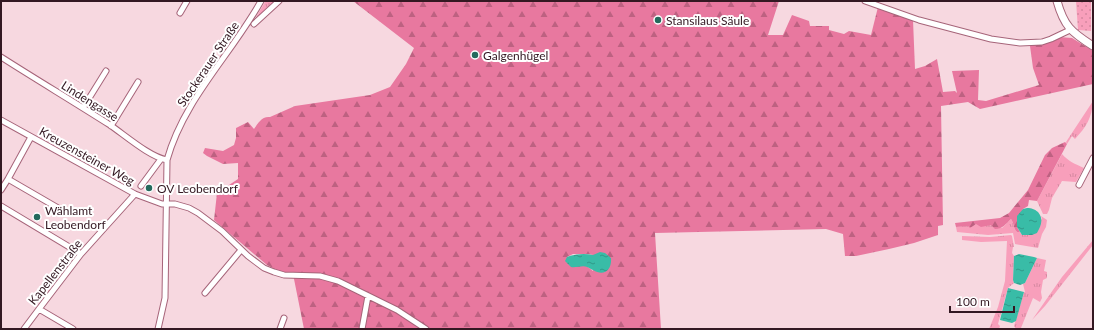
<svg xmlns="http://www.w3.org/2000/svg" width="1094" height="330" font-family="Lato,sans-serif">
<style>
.grass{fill:url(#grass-tufts)}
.forest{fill:url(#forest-firs);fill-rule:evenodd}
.garden{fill:url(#garden-dots)}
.water{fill:url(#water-ripples)}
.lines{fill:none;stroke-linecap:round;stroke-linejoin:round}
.minor-casing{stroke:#a66479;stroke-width:7}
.major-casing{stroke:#a66479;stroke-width:9}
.minor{stroke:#fff;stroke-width:5}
.major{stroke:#fff;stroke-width:7}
.poi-dot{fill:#246a5d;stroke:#fff;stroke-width:1.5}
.labels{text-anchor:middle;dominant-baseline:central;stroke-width:4;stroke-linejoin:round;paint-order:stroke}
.poi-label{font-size:12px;fill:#331822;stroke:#fff;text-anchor:start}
.street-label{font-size:12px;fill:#331822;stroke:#fff}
</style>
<defs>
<pattern id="grass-tufts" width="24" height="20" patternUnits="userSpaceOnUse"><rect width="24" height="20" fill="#f89fbb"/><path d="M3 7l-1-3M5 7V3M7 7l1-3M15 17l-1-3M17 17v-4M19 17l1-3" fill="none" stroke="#d588a0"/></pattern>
<pattern id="forest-firs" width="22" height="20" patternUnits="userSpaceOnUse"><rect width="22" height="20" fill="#e8789f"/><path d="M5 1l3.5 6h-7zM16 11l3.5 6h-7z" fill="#bd6181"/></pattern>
<pattern id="garden-dots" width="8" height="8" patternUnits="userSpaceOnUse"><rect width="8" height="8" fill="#f89fbb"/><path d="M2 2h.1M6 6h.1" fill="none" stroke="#d588a0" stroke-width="1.8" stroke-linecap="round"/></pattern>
<pattern id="water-ripples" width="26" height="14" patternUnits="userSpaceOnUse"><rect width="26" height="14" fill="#39bca7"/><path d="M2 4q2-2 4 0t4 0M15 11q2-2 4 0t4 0" fill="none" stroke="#319888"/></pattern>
</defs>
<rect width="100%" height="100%" fill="#f7d8e0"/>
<path class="grass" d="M268,1H276L254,21L265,2H268Z
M1093,101C1092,118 1086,127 1075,139L1072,136L1067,144L1066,142Z
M1062,154C1068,161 1075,164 1084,168L1076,182L1062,181L1052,198L1049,210L1047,214H1043L1037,201Z
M1041,216L1047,220L1046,227L1042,234L1038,248L1015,244L1013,233L988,235L957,232L956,227L976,224L991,225L1002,228L1011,219C1014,223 1013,228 1017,232H1020L1022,235L1042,219Z
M1011,235L1012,236L1014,247H1013L1012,253L1014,256L1013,280L1014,283L1008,288L998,324L1000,326L999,329H989L998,307L1005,281L1007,241L981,242L962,240V236L990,237Z
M1093,240V245L1045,306L1032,320L1062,277Z
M1037,258L1046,260L1044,271L1047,272V278L1043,280L1041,292L1042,298L1040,302L1033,298L1021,328L1016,329L1014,326L1024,292H1025L1023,284L1025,283Z"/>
<path class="forest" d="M353,1H779L768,35H783L792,15L809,21L810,26H829V30L844,34L849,31L871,35L878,7L913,20L915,69L925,66L937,59L943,92L955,91L957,93L952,71L979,70L978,100L986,101L1039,85L1033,68L1030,46L1059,37L1072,38L1093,51V84L980,109L968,102L941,106L943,225L938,226V235L914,243L889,249L856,256H845L843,234L826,229L655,233L661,329H304L293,274L282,273L267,265L214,220L217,193L238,179V163L223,164L207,156L203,153L205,148L223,151L234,145L236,138V128L248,122L254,129C258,123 262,116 270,117L295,106L370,95L390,87L406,64L414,48ZM573,254H588L593,255V271L588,267L567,257Z
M1065,142L1067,144L1037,201L1029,200L1028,206L1023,209L1018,221L1017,227L1020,232H1017C1013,228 1014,223 1011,219C1006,224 1002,229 995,229L991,225L981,227L976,224L970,228L968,226L956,227L955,223L1000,218L1009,213L1028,190L1045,155L1052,148Z"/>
<path class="garden" d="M1076,1H1091V31L1078,30Z"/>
<path class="water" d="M1027,208C1032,208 1034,209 1038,212C1044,219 1041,226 1037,233L1032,235H1022L1017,227V216L1023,209Z
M600,252L605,253L611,258C612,270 604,277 593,270C590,269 590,268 587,267C583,265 576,268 571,267L565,261L567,257C575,254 584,253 593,255Z
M1019,254L1034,257L1037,258L1025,283L1020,285L1014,283L1013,280L1014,256Z
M1008,288L1024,292L1016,321L1012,323L1000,320Z"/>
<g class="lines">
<defs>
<path id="minor" d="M865,1L919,20L991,39L1020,43L1042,42L1051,39L1070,30
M180,13L187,1
M254,24L279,1
M1,57C37,80 74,102 110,125C126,136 150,157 167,160
M83,108L106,71
M1,120L135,194L162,204H175L189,208L198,213L222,231L248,256L264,268L274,272L284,275L320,276L338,281L397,310L426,329
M111,126L138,82
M8,179L58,208
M1079,185L1093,158
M141,186L161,159
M1,190L8,179L31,137
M1,206L81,254
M205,293L241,250
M39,309L73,329
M24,329L39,309L81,254L135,194
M158,329L165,298L167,160C184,99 231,55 261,1
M280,329L284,318
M362,329L368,296"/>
<path id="major" d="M1057,1C1064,26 1071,32 1093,46"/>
</defs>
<use href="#minor" class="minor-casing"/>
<use href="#major" class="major-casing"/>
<use href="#minor" class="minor"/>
<use href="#major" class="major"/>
</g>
<g class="poi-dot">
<circle cx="658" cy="20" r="4"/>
<circle cx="475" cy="55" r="4"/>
<circle cx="149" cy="188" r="4"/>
<circle cx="37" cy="217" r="4"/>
</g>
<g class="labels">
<g class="poi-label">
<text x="666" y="20">Stansilaus Säule</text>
<text x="483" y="55">Galgenhügel</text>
<text x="157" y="188">OV Leobendorf</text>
<text x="45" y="210">Wählamt<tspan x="45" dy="14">Leobendorf</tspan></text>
</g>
<g class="street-label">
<text transform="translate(208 64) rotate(-56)">Stockerauer Straße</text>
<text transform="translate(90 101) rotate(32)">Lindengasse</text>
<text transform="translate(87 156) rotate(29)">Kreuzensteiner Weg</text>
<text transform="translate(55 272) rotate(-52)">Kapellenstraße</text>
</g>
</g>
<rect width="1094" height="330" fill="none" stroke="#331822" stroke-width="4"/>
<path d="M950 306v6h64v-6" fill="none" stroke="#331822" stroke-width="2"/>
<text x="956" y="306" font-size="12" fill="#331822" stroke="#ffffff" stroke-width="3" paint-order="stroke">100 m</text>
</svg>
